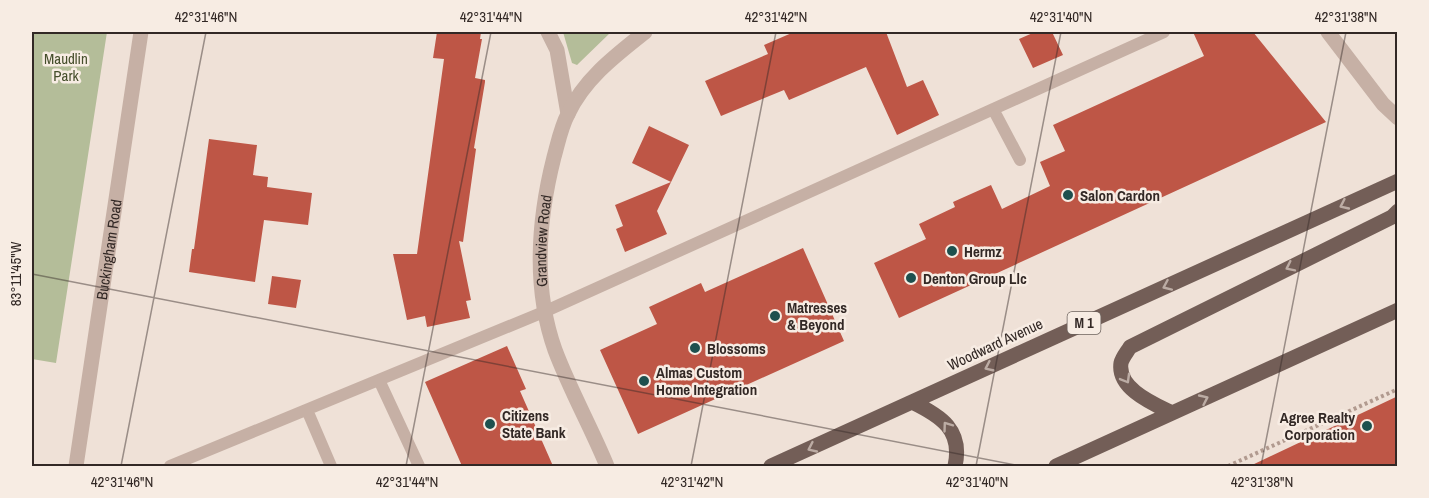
<svg xmlns="http://www.w3.org/2000/svg" width="1429" height="498" font-family="'Archivo Narrow',sans-serif">
<style>
.green{fill:#b4bd99}
.building{fill:#be5646}
.lines{fill:none;stroke-linecap:round;stroke-linejoin:round}
.path{stroke:#b19a8f;stroke-width:4;stroke-dasharray:3 3;stroke-linecap:butt}
.service{stroke:#c6b0a5;stroke-width:12}
.minor{stroke:#c6b0a5;stroke-width:15}
.primary{stroke:#735e57;stroke-width:15}
.oneway{stroke:#bcaca4}
.ticks{fill:none;stroke:#322825;stroke-width:1.5;stroke-opacity:0.45}
.poi-dot{fill:#1e504e;stroke:#f7ece3;stroke-width:2}
.labels{text-anchor:middle;dominant-baseline:central;stroke-width:5;stroke-linejoin:round;paint-order:stroke}
.shield{fill:#f7ece3;stroke:#6d635e;stroke-width:1.5}
.shield-label{font-size:14px;font-weight:bold;fill:#322825}
.park-label{font-size:15px;fill:#454e2b;stroke:#f7ece3}
.poi-label{font-size:15px;font-weight:bold;fill:#322825;stroke:#f7ece3;text-anchor:start}
.street-label{font-size:15px;fill:#322825;stroke:#f7ece3}
.neatline{fill:none;stroke:#322825;stroke-width:2}
.ticks-label{font-size:15px;text-anchor:middle;fill:#322825}
</style>
<rect width="100%" height="100%" fill="#efe1d7"/>
<path class="green" d="M32,32H107L56,363L32,359Z
M563,32H611L577,65L572,63Z"/>
<path class="building" d="M437,32H481L480,39H482L475,78L485,80V82L474,148L476,149L463,242L459,241L471,300L466,301L470,318L427,327L425,316L407,320L393,254H417L444,59L433,58Z
M794,32H886L907,87L923,80L939,115L897,135L866,67L789,100L784,90L721,116L705,81L768,54L764,45Z
M1035,32H1052L1063,55L1033,68L1019,39Z
M1193,32H1253L1326,122L899,318L874,263L926,239L919,224L955,207L953,202L991,185L1002,209L1050,186L1040,162L1065,151L1053,125L1204,56Z
M649,126L689,145L657,211L667,234L625,252L616,229L623,226L615,205L671,182L632,163Z
M209,139L257,145L253,175L268,177L267,187L312,193L308,225L264,220L255,282L189,272L192,249H194Z
M803,248L844,341L638,434L600,350L657,324L649,307L701,283L705,292Z
M272,276L301,280L296,308L268,304Z
M507,346L526,389L520,391L553,466H462L425,382Z
M1398,396V466H1250Z"/>
<g class="lines">
<path class="path" d="M1228,466L1398,389"/>
<path class="service" d="M993,109L1020,160
M379,380L419,466
M307,410L331,466
M170,466L546,311L1164,32"/>
<g class="minor">
<path d="M548,32L557,50L568,114"/>
<path d="M1328,32L1383,104L1398,118"/>
<path id="s1" d="M76,466L141,32"/>
<path id="s2" d="M607,466C591,427 570,390 555,350C533,288 538,220 554,157C558,143 561,127 568,114C584,79 616,55 645,32"/>
</g>
<path class="primary" d="M912,402C941,416 963,430 955,466
M1172,413C1154,404 1117,389 1121,363C1122,358 1127,352 1130,347L1392,217L1398,211
M771,466L1398,181
M1056,466L1398,310"/>
</g>
<defs><path id="oneway-chevron" d="M-2-3.5L2.5 0L-2 3.5" fill="none" stroke-width="1.6" stroke-linecap="round" stroke-linejoin="round" transform="scale(1.5)"/></defs>
<g class="oneway">
<use href="#oneway-chevron" transform="translate(1344 205) rotate(155)"/>
<use href="#oneway-chevron" transform="translate(1290 267) rotate(154)"/>
<use href="#oneway-chevron" transform="translate(1167 286) rotate(156)"/>
<use href="#oneway-chevron" transform="translate(989 367) rotate(155)"/>
<use href="#oneway-chevron" transform="translate(1126 379) rotate(60)"/>
<use href="#oneway-chevron" transform="translate(1204 399) rotate(-25)"/>
<use href="#oneway-chevron" transform="translate(947 426) rotate(-126)"/>
<use href="#oneway-chevron" transform="translate(812 448) rotate(155)"/>
</g>
<path class="ticks" d="M32,274L1021,466M121,466L206,32M406,466L491,32M691,466L776,32M976,466L1061,32M1261,466L1346,32"/>
<g class="poi-dot">
<circle cx="1068" cy="195" r="6"/>
<circle cx="952" cy="251" r="6"/>
<circle cx="911" cy="278" r="6"/>
<circle cx="775" cy="316" r="6"/>
<circle cx="695" cy="348" r="6"/>
<circle cx="644" cy="381" r="6"/>
<circle cx="490" cy="424" r="6"/>
<circle cx="1367" cy="426" r="6"/>
</g>
<g class="labels">
<rect class="shield" x="1067.5" y="312" width="33" height="22" rx="4.5"/>
<g class="shield-label">
<text x="1084" y="323">M 1</text>
</g>
<g class="park-label">
<text x="66" y="58">Maudlin<tspan x="66" dy="17">Park</tspan></text>
</g>
<g class="poi-label">
<text x="1080" y="195">Salon Cardon</text>
<text x="964" y="251">Hermz</text>
<text x="923" y="278">Denton Group Llc</text>
<text x="787" y="307">Matresses<tspan x="787" dy="17">&amp; Beyond</tspan></text>
<text x="707" y="348">Blossoms</text>
<text x="656" y="372">Almas Custom<tspan x="656" dy="17">Home Integration</tspan></text>
<text x="502" y="415">Citizens<tspan x="502" dy="17">State Bank</tspan></text>
<text x="1355" y="417" text-anchor="end">Agree Realty<tspan x="1355" dy="17">Corporation</tspan></text>
</g>
<g class="street-label">
<text stroke="none"><textPath href="#s2" startOffset="238">Grandview Road</textPath></text>
<text stroke="none"><textPath href="#s1" startOffset="219">Buckingham Road</textPath></text>
<text transform="translate(995 344) rotate(-25)">Woodward Avenue</text>
</g>
</g>
<rect width="1429" height="498" fill="none" stroke="#f7ece3" stroke-width="66"/>
<rect x="33" y="33" width="1363" height="432" class="neatline"/>
<g class="ticks-label">
<text x="206" y="22">42°31'46"N</text>
<text x="491" y="22">42°31'44"N</text>
<text x="776" y="22">42°31'42"N</text>
<text x="1061" y="22">42°31'40"N</text>
<text x="1346" y="22">42°31'38"N</text>
<text transform="translate(16 274) rotate(-90)" y="5">83°11'45"W</text>
<text x="122" y="487">42°31'46"N</text>
<text x="407" y="487">42°31'44"N</text>
<text x="692" y="487">42°31'42"N</text>
<text x="977" y="487">42°31'40"N</text>
<text x="1262" y="487">42°31'38"N</text>
</g>
</svg>
